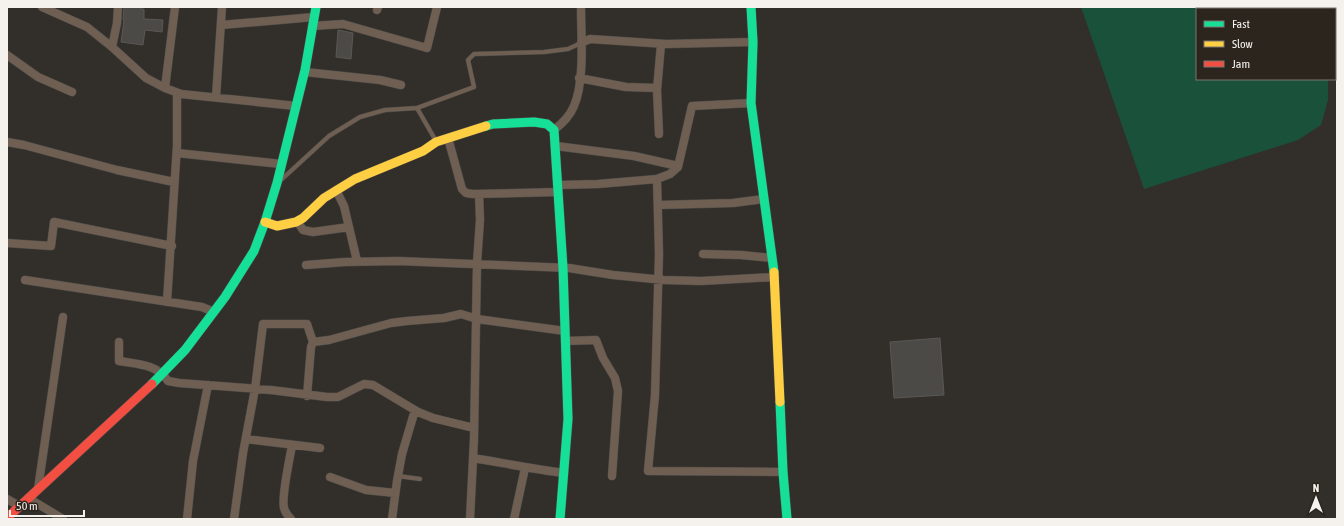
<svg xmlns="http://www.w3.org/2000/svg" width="1344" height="526" font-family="'Asap Condensed',sans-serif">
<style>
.pitch{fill:#19513b}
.building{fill:#4c4a47;stroke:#5b5854}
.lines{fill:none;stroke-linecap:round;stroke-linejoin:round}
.lane-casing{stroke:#4c4a47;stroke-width:5}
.street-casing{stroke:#4c4a47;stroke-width:9}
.fast-casing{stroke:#4c4a47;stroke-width:10}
.slow-casing{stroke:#4c4a47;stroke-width:10}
.jam-casing{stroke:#4c4a47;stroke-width:10}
.lane{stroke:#6e5f52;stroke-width:4}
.street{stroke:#6e5f52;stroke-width:8}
.fast{stroke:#16e098;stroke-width:9}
.slow{stroke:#ffcf43;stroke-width:9}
.jam{stroke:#f24e42;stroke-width:9}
</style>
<rect width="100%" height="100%" fill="#322f2b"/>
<path class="pitch" d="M1081,7H1306L1307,9H1197V79H1328V100L1321,125L1298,140L1144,189Z"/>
<path class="building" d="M124,7H141V9H144V19L163,20L162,32L145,30L143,45L121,42L124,20H123Z
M338,30L353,33L351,59L336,57Z
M940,338L944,395L894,398L890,342Z"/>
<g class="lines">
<defs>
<path id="lane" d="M436,141L417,108L474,87L468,60L474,54L544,52L568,49L581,43
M281,180L329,136L360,117L385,110L417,108
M398,476L420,479"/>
<path id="street" d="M42,7L87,27L112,47L146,78L165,88L181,94L296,106
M377,10L378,7
M221,25L314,17
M312,26L343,24L427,48L437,7
M581,43L590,39L666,44L753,42
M112,47L117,23L118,7
M7,55L38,77L72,92
M305,72L380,80L401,85
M579,78L626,87L657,88
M165,88L175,7
M216,97L222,7
M554,130C563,123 570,116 574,106C585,81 581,35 581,7
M659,134L657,90L661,44
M448,138L462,189L466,193L473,194L558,192
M7,142L24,145L117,170L174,182
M556,146L634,156L678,166
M177,153L281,164
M657,179L659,254L655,395L648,471L783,472
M558,185L598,184L657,179L670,174L678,167L692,106L751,103
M336,190L344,206L357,261
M658,205L733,203L764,199
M297,221L303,230L313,232L349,227
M7,243L51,246L54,222L172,246
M703,254L741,255L772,258
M306,265L345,262L398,261L569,268L613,275L664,280L701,281L775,277
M25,280L202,307L214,312
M167,302L177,145V93
M565,341L596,340L603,358L615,378L618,391L612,476
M119,342V361C137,364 157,364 168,381L179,383L271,390L327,397H338L364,384L373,385L418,412L433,418L474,428
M307,396L311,347L313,342L329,340L391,323L407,321L444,318L461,314L477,319L565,331
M246,439L320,448
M473,458C503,463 533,469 564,473
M330,477L366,490L395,493
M38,489L63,317
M28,498L63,519
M7,499L19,506
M187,519L193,461L208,385
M234,519L243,453L255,389L263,324H307L313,342
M291,519C288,516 285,512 284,508C281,497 290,458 292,445
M392,519L397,481L402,454L415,410
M470,519L474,439L477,263L480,220L479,194
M514,519L525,468"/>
<path id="fast" d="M751,7L753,42L751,103L774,272
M486,126L493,124L534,122L547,124L554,130L563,268L568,419L560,519
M152,384L185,350L225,297L254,251L265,222L277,183L305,70L316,7
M780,402L783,472L787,519"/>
<path id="slow" d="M265,222L277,226L296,222L303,218L324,198L355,179L423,151L436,142L486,126
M774,272L780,402"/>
<path id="jam" d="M7,518L152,384"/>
</defs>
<use href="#lane" class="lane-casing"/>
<use href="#street" class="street-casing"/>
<use href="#fast" class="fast-casing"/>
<use href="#slow" class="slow-casing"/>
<use href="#jam" class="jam-casing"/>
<use href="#lane" class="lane"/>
<use href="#street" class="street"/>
<use href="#fast" class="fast"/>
<use href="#slow" class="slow"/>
<use href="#jam" class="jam"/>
</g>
<rect width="1344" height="526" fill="none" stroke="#f5f1ec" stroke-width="16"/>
<rect x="1196" y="8" width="140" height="72" fill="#2b251e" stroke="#7c7770"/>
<rect x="1204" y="21" width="20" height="6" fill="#16e098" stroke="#7c7770"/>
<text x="1232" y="28" font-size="12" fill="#f5f1ec">Fast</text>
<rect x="1204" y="41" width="20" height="6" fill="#ffcf43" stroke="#7c7770"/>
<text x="1232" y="48" font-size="12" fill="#f5f1ec">Slow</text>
<rect x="1204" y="61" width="20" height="6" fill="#f24e42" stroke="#7c7770"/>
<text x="1232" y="68" font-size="12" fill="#f5f1ec">Jam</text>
<g transform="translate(1316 498)" stroke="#2b251e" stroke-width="3" paint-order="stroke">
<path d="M0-3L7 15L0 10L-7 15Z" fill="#f5f1ec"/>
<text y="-6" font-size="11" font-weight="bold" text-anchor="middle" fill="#f5f1ec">N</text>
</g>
<path d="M10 510v6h74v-6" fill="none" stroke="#f5f1ec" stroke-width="2"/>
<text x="16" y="510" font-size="12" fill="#f5f1ec" stroke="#2b251e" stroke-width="3" paint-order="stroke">50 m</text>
</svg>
